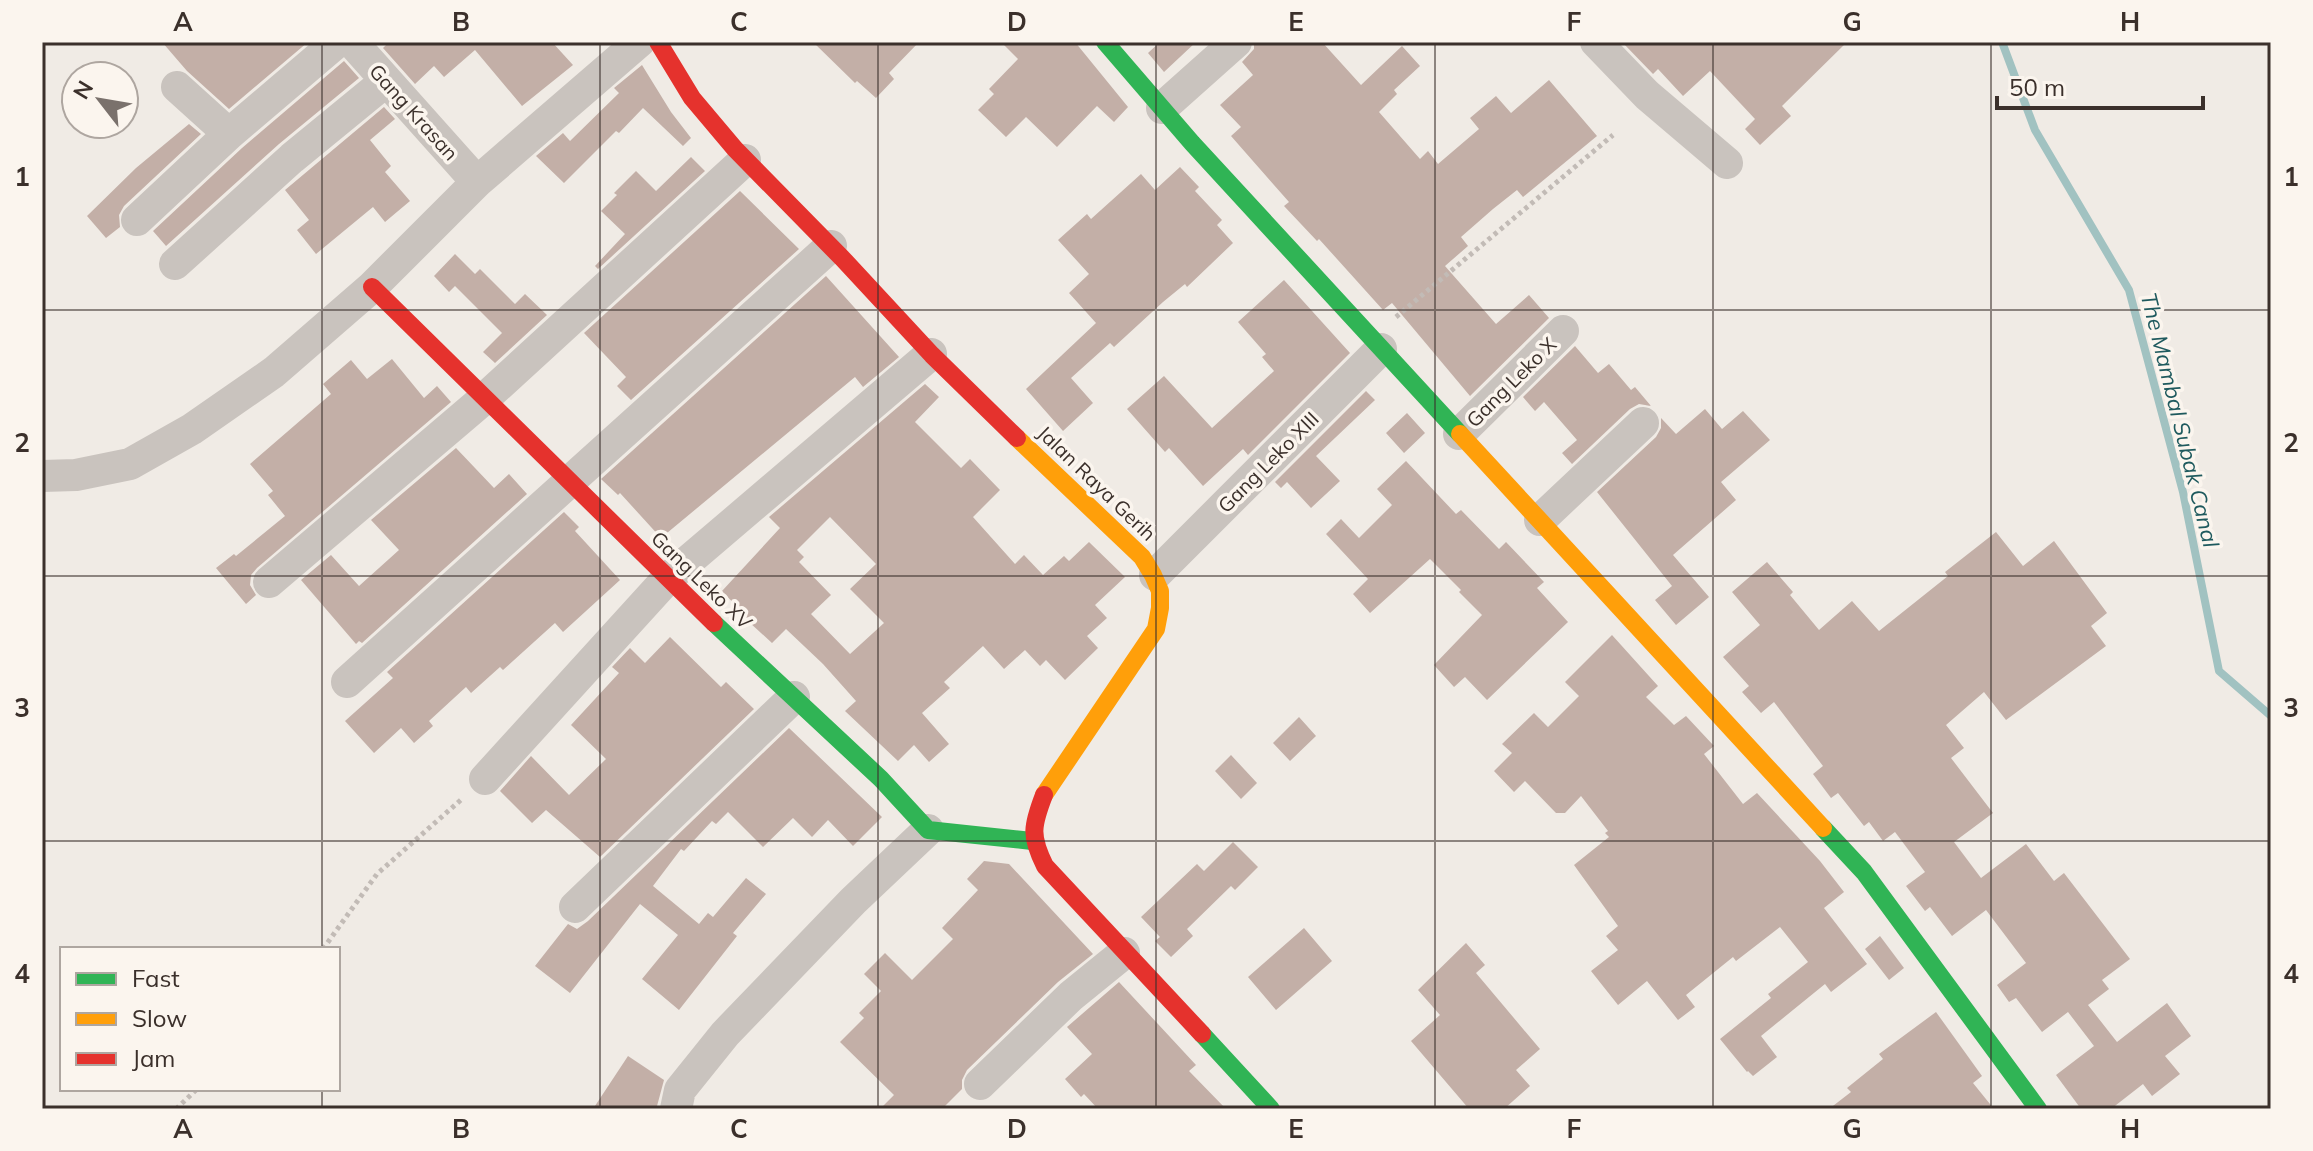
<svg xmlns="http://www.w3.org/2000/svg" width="2313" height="1151" font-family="Mulish,sans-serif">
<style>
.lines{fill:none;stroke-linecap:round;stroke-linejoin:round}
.stream{stroke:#a1c2c1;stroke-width:8}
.building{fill:#c3afa7;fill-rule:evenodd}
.path{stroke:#c2bbb6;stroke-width:5;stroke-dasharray:4 4;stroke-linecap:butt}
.street{stroke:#c9c3be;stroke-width:32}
.fast{stroke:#30b455;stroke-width:18}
.slow{stroke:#ff9f0a;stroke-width:18}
.jam{stroke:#e5322d;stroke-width:18}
.grid{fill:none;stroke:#3b302b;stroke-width:2;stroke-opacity:0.55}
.labels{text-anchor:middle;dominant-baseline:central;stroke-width:7;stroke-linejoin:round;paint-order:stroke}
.street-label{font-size:20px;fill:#3b302b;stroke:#fbf5ee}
.water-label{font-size:22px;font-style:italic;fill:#1f5a5e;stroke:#fbf5ee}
.neatline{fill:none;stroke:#3b302b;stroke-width:3}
.grid-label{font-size:26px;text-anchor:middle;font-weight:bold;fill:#3b302b}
</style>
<rect width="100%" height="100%" fill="#f0ebe5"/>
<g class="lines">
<path class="stream" d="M2002,42L2035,130L2129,290L2183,492L2219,671L2271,716"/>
</g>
<path class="building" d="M162,42H308L229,109L187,71Z
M389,42H552L573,65L522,106L475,50L444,77L434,66L415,84L383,48Z
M813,42H919L889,73L894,79L876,98L857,81L855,83Z
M1001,42H1075L1128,107L1114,122L1097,106L1057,147L1026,117L1006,137L978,110L994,94L989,89L1018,59Z
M1160,42H1196L1164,72L1148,53Z
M1254,42H1322L1361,85L1402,46L1420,66L1394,90L1397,94L1379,112L1420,159L1428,151L1438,164L1479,129L1470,118L1496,96L1511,113L1549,80L1597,136L1523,197L1517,190L1493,209L1461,237L1468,246L1445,266L1496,324L1529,295L1549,318L1470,396L1392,303L1383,310L1319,239L1317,241L1284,206L1289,202L1231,136L1241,127L1220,105L1253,75L1242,62L1254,49Z
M1622,42H1847L1782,106L1791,116L1760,145L1745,129L1755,119L1710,71L1683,96L1658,69L1653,74Z
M344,61L359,78L279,144L166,246L153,231L242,148Z
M642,65L671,112L691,138L683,146L643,108L619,133L616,131L564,183L536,156L563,133L570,141L619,93L614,88Z
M384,107L395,119L370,140L391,166L385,172L410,201L385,222L373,207L316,254L297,230L309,220L285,190Z
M189,124L201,134L124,206L119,215L120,227L106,238L87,216L136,168Z
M691,157L705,171L598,269L595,266L625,234L601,211L617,195L614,193L636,171L656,191Z
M1180,167L1199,187L1195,191L1222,220L1217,225L1233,243L1187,287L1185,284L1163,302L1114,347L1110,343L1071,378L1093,403L1063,431L1026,389L1096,323L1069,293L1089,274L1058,240L1087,214L1091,219L1141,174L1155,190Z
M740,191L799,249L631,400L617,386L626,377L584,333Z
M455,254L475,274L480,269L515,304L525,294L547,315L495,363L483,352L502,333L455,286L449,292L434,276Z
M826,276L899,357L863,387L855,377L661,538L620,493L618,495L601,479Z
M1284,280L1350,353L1248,455L1243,449L1203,486L1169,448L1165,452L1127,409L1164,376L1212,428L1274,371L1262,357L1266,354L1238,322Z
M1575,346L1598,373L1609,364L1631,390L1635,387L1651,406L1639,404L1630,409L1572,464L1562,453L1577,440L1544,402L1535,411L1523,397Z
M392,359L424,398L437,386L451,402L257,568L251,575L250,585L256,595L246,604L216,568L234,554L236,556L285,516L268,495L273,491L250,464L331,394L323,384L351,360L367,379Z
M925,384L939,397L915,422L961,468L970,459L1000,490L973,517L1015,564L1024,555L1043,575L1064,556L1069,561L1089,542L1125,577L1095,605L1107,618L1087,636L1098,648L1065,680L1046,660L1040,666L1025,650L1004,669L983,646L944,682L950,688L922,713L949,744L929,762L914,745L898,761L845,711L856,701L823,664L786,629L772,643L737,611L739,609L722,591L780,528L769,517ZM830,517L876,564L850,589L884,623L850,654L811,614L831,595L799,562L804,557L797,550Z
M1366,391L1375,400L1316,456L1340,481L1311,508L1287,482L1281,488L1275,482Z
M1705,409L1722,429L1743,411L1770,440L1721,482L1736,500L1673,555L1709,597L1676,625L1655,600L1672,586L1597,492L1656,437L1661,428V418L1676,434Z
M1407,413L1425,433L1404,453L1386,433Z
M456,448L494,488L509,474L527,494L362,643L359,641L356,644L301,580L331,555L359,586L399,550L371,520Z
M1406,461L1456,514L1461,510L1499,549L1506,542L1544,582L1537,588L1568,622L1487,700L1465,677L1454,687L1434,665L1482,615L1459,592L1461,590L1430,559L1370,613L1353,594L1368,579L1326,534L1341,519L1359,538L1392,505L1377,489Z
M564,512L579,527L575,531L620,580L563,632L555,623L503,670L500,667L471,693L466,687L429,721L433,726L414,743L401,728L374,753L345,721L393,678L387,672Z
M1996,532L2023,566L2054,541L2107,613L2091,626L2106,646L2006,720L1984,692L1946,725L1964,748L1951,758L1993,813L1954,842L1981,878L2026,844L2054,881L2064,873L2130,959L2102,980L2109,989L2088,1005L2117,1042L2167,1003L2191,1036L2165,1056L2180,1074L2152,1096L2143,1084L2111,1109H2081L2056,1075L2094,1046L2068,1012L2042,1032L2016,998L2009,1002L1997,985L2026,963L1986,910L1952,936L1930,907L1925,911L1906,886L1925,872L1895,832L1883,841L1869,822L1864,826L1838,793L1831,798L1813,774L1823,766L1774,702L1761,713L1742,692L1749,686L1723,657L1760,625L1732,592L1767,562L1793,592L1790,595L1819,630L1852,601L1879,631L1948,576L1945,572Z
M1612,635L1658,686L1646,697L1674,725L1686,716L1714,746L1704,754L1743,804L1757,793L1820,861L1844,892L1824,908L1867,964L1831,992L1825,984L1761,1036L1777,1057L1753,1076L1748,1071L1747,1072L1720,1039L1771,998L1768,994L1808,962L1780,927L1736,961L1733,957L1686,995L1695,1007L1678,1020L1647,981L1618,1005L1591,971L1618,950L1606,936L1618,926L1574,865L1609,837L1605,833L1608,831L1581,796L1565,813H1556L1525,781L1514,792L1494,771L1512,753L1502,744L1534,713L1548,727L1579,696L1565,682Z
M670,637L721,687L726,682L754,709L600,857L546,810L532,823L500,791L531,756L569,795L606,759L571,725L619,673L612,667L630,648L645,663Z
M1299,717L1316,736L1290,761L1273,743Z
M789,728L882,817L853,846L828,820L812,837L793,818L763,847L728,812L716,824L712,821L684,851L681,849L653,886L699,924L708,913L713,917L746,878L766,894L733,933L737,936L679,1010L642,979L678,935L640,904L570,993L535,966L568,924L577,929L588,921Z
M1231,755L1257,783L1241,799L1215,771Z
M1233,842L1258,867L1235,890L1231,886L1187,929L1193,936L1171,957L1155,941L1160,937L1141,917L1197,864L1204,871Z
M984,861L1009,864L1093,954L1058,982L967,1070L962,1080V1089L942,1109H880L894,1095L840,1042L864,1018L859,1013L881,991L864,974L885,953L912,980L953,939L942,928L978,890L967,879Z
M1304,928L1332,961L1276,1010L1248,977Z
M1880,936L1904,968L1889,980L1865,949Z
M1466,943L1485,965L1476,973L1540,1049L1516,1070L1530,1086L1504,1109H1469L1411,1041L1440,1015L1418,990Z
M1119,982L1196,1065L1189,1071L1226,1109H1098L1084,1094L1081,1097L1065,1079L1092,1054L1067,1027Z
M1936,1012L1982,1076L1973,1083L1994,1109H1829L1851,1092L1847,1088L1883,1059L1879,1054Z
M628,1056L664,1080L657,1106L655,1109H593Z"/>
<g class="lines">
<path class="path" d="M1396,317L1613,135
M323,949L377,874L463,798
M176,1109L197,1089"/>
<path class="street" d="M352,42L477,182
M1596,42L1647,95L1727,163
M177,87L229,134
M1162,108L1236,42
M137,220L229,134L337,42
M175,264L292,158L386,81
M1459,434L1563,331
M42,476L76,475L130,464L192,429L274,372L372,287L477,182L639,42
M1540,520L1643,423
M1155,575L1381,349
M269,582L485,398L745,160
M347,682L831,246
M485,779L667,579L931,354
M575,907L794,697
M980,1084L1071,996L1124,953
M676,1109L680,1090L725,1034L853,901L928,830"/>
<path class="fast" d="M1105,42L1192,143L1460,434
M714,623L881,779L928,830L1032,841
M1823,828L1864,872L2038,1109
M1202,1034L1271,1109"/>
<path class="slow" d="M1460,434L1823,828
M1017,438L1142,557L1153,575L1160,591V608L1156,629L1044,795"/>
<path class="jam" d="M658,42L692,98L735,149L842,258L932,355L1017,438
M372,287L714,623
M1044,795C1032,826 1030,836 1045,866L1202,1034"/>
</g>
<path class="grid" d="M322,42V949M600,42V1109M878,42V1109M1156,42V1109M1435,42V1109M1713,42V1109M1991,42V1109M42,310H2271M42,576H2271M42,841H2271M322,1089V1109"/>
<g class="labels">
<g class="street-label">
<text transform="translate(414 112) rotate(48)">Gang Krasan</text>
<text transform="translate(1511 382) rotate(-45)">Gang Leko X</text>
<text transform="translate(1268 462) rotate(-45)">Gang Leko XIII</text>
<text transform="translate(1097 483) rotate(44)">Jalan Raya Gerih</text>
<text transform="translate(702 580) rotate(44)">Gang Leko XV</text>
</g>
<g class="water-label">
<text transform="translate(2180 420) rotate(76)">The Mambal Subak Canal</text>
</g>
</g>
<rect width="2313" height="1151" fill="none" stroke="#fbf5ee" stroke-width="88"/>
<rect x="60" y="947" width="280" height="144" fill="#fbf5ee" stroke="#aea6a0" stroke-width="2"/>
<rect x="76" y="973" width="40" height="12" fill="#30b455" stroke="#aea6a0" stroke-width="2"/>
<text x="132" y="987" font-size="24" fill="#3b302b">Fast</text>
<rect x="76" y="1013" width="40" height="12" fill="#ff9f0a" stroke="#aea6a0" stroke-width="2"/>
<text x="132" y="1027" font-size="24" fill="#3b302b">Slow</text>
<rect x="76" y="1053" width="40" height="12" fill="#e5322d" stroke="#aea6a0" stroke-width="2"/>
<text x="132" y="1067" font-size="24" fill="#3b302b">Jam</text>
<g transform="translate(100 100) rotate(301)"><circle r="38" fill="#fbf5ee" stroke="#aea6a0" stroke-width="2"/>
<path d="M0-6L14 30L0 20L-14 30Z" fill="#7a716c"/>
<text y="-12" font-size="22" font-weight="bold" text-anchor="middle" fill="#3b302b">N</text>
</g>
<path d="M1997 96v12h206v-12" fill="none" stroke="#3b302b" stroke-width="4"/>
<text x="2009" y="96" font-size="24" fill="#3b302b" stroke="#fbf5ee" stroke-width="6" paint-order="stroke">50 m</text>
<rect x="44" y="44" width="2225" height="1063" class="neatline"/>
<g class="grid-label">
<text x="183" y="31">A</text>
<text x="461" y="31">B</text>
<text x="739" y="31">C</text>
<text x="1017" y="31">D</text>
<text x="1296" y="31">E</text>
<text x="1574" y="31">F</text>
<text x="1852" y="31">G</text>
<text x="2130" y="31">H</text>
<text x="22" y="186">1</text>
<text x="2291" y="186">1</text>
<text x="22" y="452">2</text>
<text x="2291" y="452">2</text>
<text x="22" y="717">3</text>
<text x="2291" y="717">3</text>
<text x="22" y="983">4</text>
<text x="2291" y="983">4</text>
<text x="183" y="1138">A</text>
<text x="461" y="1138">B</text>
<text x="739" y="1138">C</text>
<text x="1017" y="1138">D</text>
<text x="1296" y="1138">E</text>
<text x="1574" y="1138">F</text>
<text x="1852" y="1138">G</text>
<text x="2130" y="1138">H</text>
</g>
</svg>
